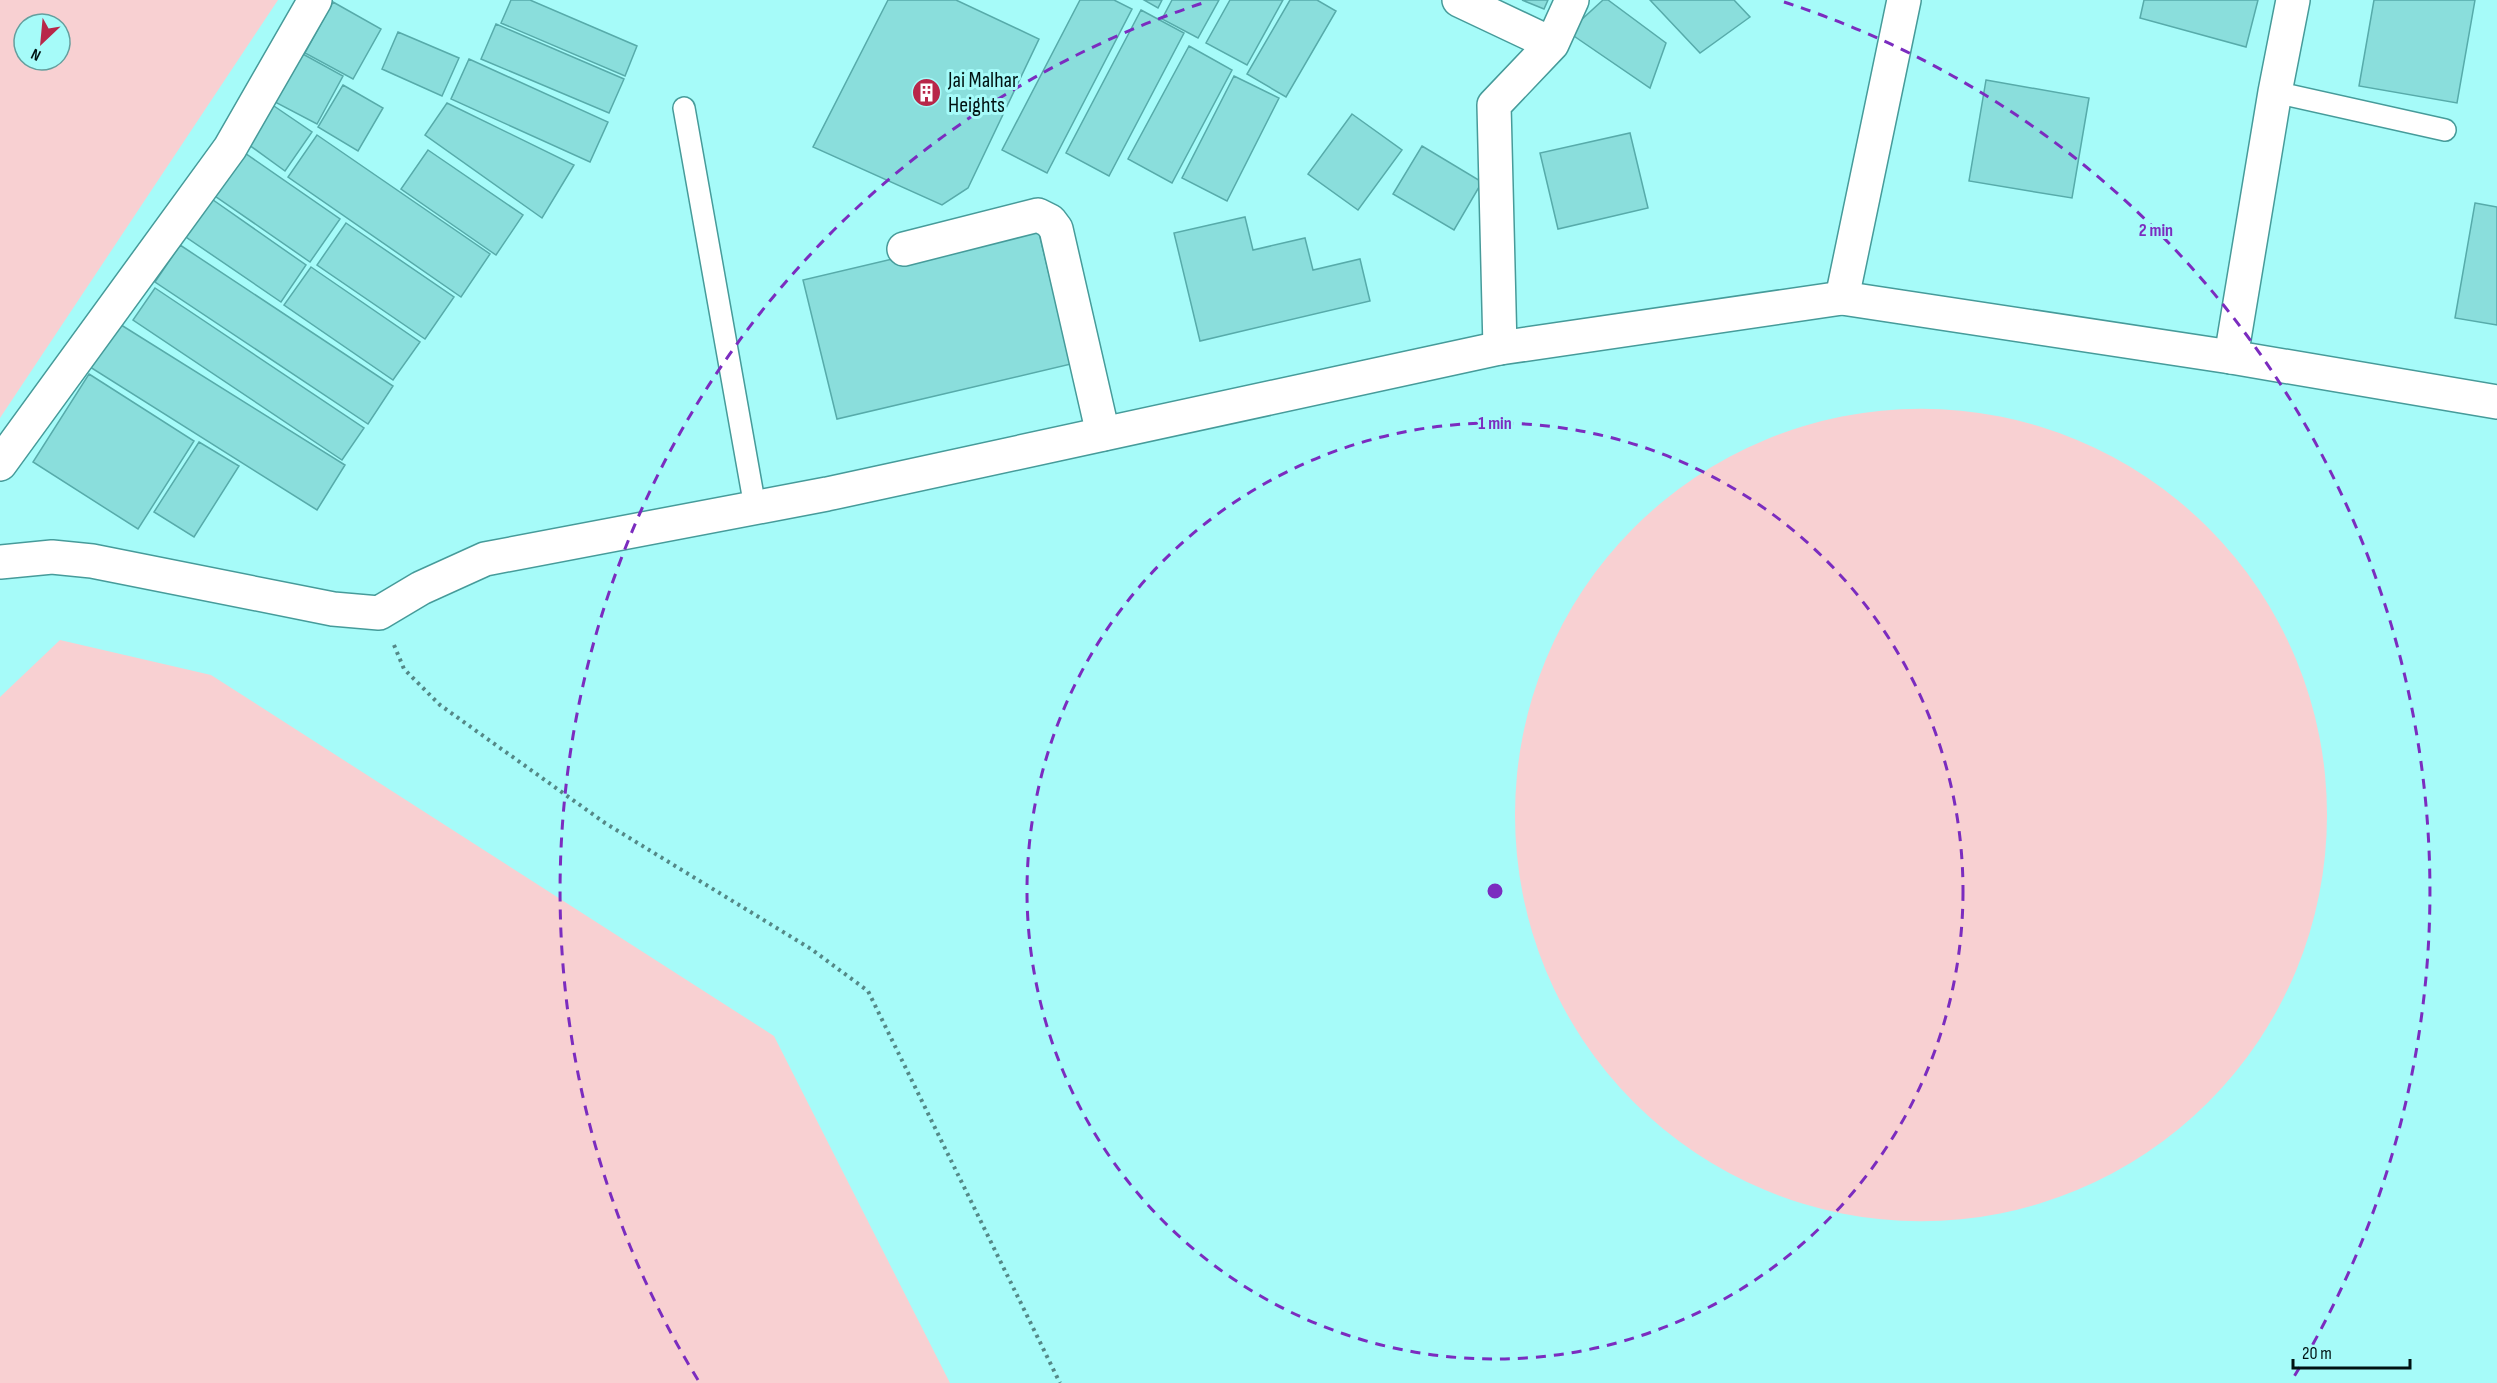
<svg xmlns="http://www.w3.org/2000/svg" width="2497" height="1383" font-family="'Sofia Sans Condensed',sans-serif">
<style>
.green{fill:#f8d0d2;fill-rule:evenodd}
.building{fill:#8adedc;stroke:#57abaa;stroke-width:1.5}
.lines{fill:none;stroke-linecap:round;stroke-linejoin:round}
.lane-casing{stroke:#469b9a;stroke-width:24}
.street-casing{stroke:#469b9a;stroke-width:36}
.secondary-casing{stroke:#469b9a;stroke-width:36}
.path{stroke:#548887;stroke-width:4;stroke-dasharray:3 4.5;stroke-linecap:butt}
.lane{stroke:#fff;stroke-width:21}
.street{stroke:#fff;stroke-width:33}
.secondary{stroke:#fff;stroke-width:33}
.ring{fill:none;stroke:#7b2cbf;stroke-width:3;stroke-dasharray:10 8}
.labels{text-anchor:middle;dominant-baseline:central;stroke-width:6;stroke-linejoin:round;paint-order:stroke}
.poi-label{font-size:22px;fill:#001212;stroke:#a6fbf9;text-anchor:start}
.centre{fill:#7b2cbf;stroke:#a6fbf9;stroke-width:3}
.ring-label{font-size:18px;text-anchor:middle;font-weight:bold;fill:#7b2cbf;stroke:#a6fbf9;stroke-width:6;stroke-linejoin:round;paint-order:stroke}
</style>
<rect width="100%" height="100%" fill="#a6fbf9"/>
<path class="green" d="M0,0H278L0,418ZM24,24H60V60H24Z
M1515 815a406 406 0 1 1 812 0a406 406 0 1 1-812 0Z
M60,640L211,675L774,1036L950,1383H0V697Z"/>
<path class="building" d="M511,0H530L637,46L625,76L501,23Z
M888,0H956L1039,39L968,188L942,205L813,147Z
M1080,0H1114L1132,9L1047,173L1002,150Z
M1144,0H1162L1158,8Z
M1172,0H1219L1198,38L1162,19Z
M1230,0H1283L1247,65L1206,43Z
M1290,0H1317L1336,11L1286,97L1247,74Z
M1522,0H1548L1544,9Z
M1603,0H1608L1666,43L1650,88L1568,32Z
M1650,0H1734L1750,17L1700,53Z
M2144,0H2258L2246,47L2140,18Z
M2374,0H2475L2457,103L2359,86Z
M333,2L381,29L353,79L305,53Z
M1141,10L1184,33L1109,176L1066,153Z
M496,24L624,79L609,113L481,59Z
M398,32L459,58L442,96L382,69Z
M1189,46L1232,70L1172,183L1128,159Z
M301,53L343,76L317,124L275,102Z
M469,59L608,122L590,162L451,99Z
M1234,76L1279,98L1227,201L1182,178Z
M1986,80L2089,98L2072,198L1969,181Z
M343,85L383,108L358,151L318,127Z
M447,103L574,165L542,218L425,135Z
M271,104L312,132L285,171L245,142Z
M1352,114L1402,150L1358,210L1308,174Z
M1630,133L1648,208L1558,229L1540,153Z
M317,135L490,254L461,297L288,177Z
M1422,146L1482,182L1454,230L1393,194Z
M428,150L523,215L496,255L401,189Z
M242,151L340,219L310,262L212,194Z
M206,195L306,265L281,302L180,233Z
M2475,203L2497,207V325L2455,318Z
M1245,217L1253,250L1305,238L1313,270L1360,259L1370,301L1200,341L1174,233Z
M346,223L454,297L425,339L317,265Z
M1037,225L1071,364L837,419L803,280Z
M180,245L393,386L368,424L155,282Z
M311,267L420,342L393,380L284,305Z
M155,288L364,428L342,460L133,320Z
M118,323L345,465L317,510L90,367Z
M89,374L194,441L138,529L33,462Z
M199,442L239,466L194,537L154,512Z"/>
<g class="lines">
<defs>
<path id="lane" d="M2275,92L2445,130
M684,108L755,507"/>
<path id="street" d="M1459,0L1552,44
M904,249L1038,215L1050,221L1056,229L1103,434
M1842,298L1904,0
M1500,348L1494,105L1552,44L1572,0
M2231,357L2275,92L2293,0
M0,464L230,148L315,0"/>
<path id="secondary" d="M0,562L52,557L92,561L333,609L379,613L421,588L485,559L827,494L1500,348L1842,298L2231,357L2497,402"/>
</defs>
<use href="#lane" class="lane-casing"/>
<use href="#street" class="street-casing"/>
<use href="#secondary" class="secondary-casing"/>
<path class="path" d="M394,645L404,669L440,705L605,823L811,949L868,991L1060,1383"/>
<use href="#lane" class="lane"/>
<use href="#street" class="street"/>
<use href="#secondary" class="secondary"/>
</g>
<g class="ring">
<circle cx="1495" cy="891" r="468"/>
<path d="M698 1380A935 935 0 0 1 1206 2M1784 2A935 935 0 0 1 2292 1380"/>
</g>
<defs>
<symbol id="building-disc" viewBox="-11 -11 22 22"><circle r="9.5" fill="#b82749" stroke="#a6fbf9"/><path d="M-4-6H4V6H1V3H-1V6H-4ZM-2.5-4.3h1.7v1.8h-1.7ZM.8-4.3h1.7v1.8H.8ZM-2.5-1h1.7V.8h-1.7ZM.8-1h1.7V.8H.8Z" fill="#fff"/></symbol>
</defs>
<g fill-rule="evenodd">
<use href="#building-disc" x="910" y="76" width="33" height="33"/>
</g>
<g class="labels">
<g class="poi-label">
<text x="948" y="80">Jai Malhar<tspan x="948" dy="25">Heights</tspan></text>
</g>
</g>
<circle cx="1495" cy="891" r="9" class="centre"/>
<g class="ring-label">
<text x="2156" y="236">2 min</text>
<text x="1495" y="429">1 min</text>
</g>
<g transform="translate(42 42) rotate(206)"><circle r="28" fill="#a6fbf9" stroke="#649e9d" stroke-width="1.5"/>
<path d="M0-4.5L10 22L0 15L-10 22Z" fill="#b82749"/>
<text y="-9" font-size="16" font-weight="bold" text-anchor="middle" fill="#001212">N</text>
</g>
<path d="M2293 1359v9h117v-9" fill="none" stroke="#001212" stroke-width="3"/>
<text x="2302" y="1359" font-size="18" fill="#001212" stroke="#a6fbf9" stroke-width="4.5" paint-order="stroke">20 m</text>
</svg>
